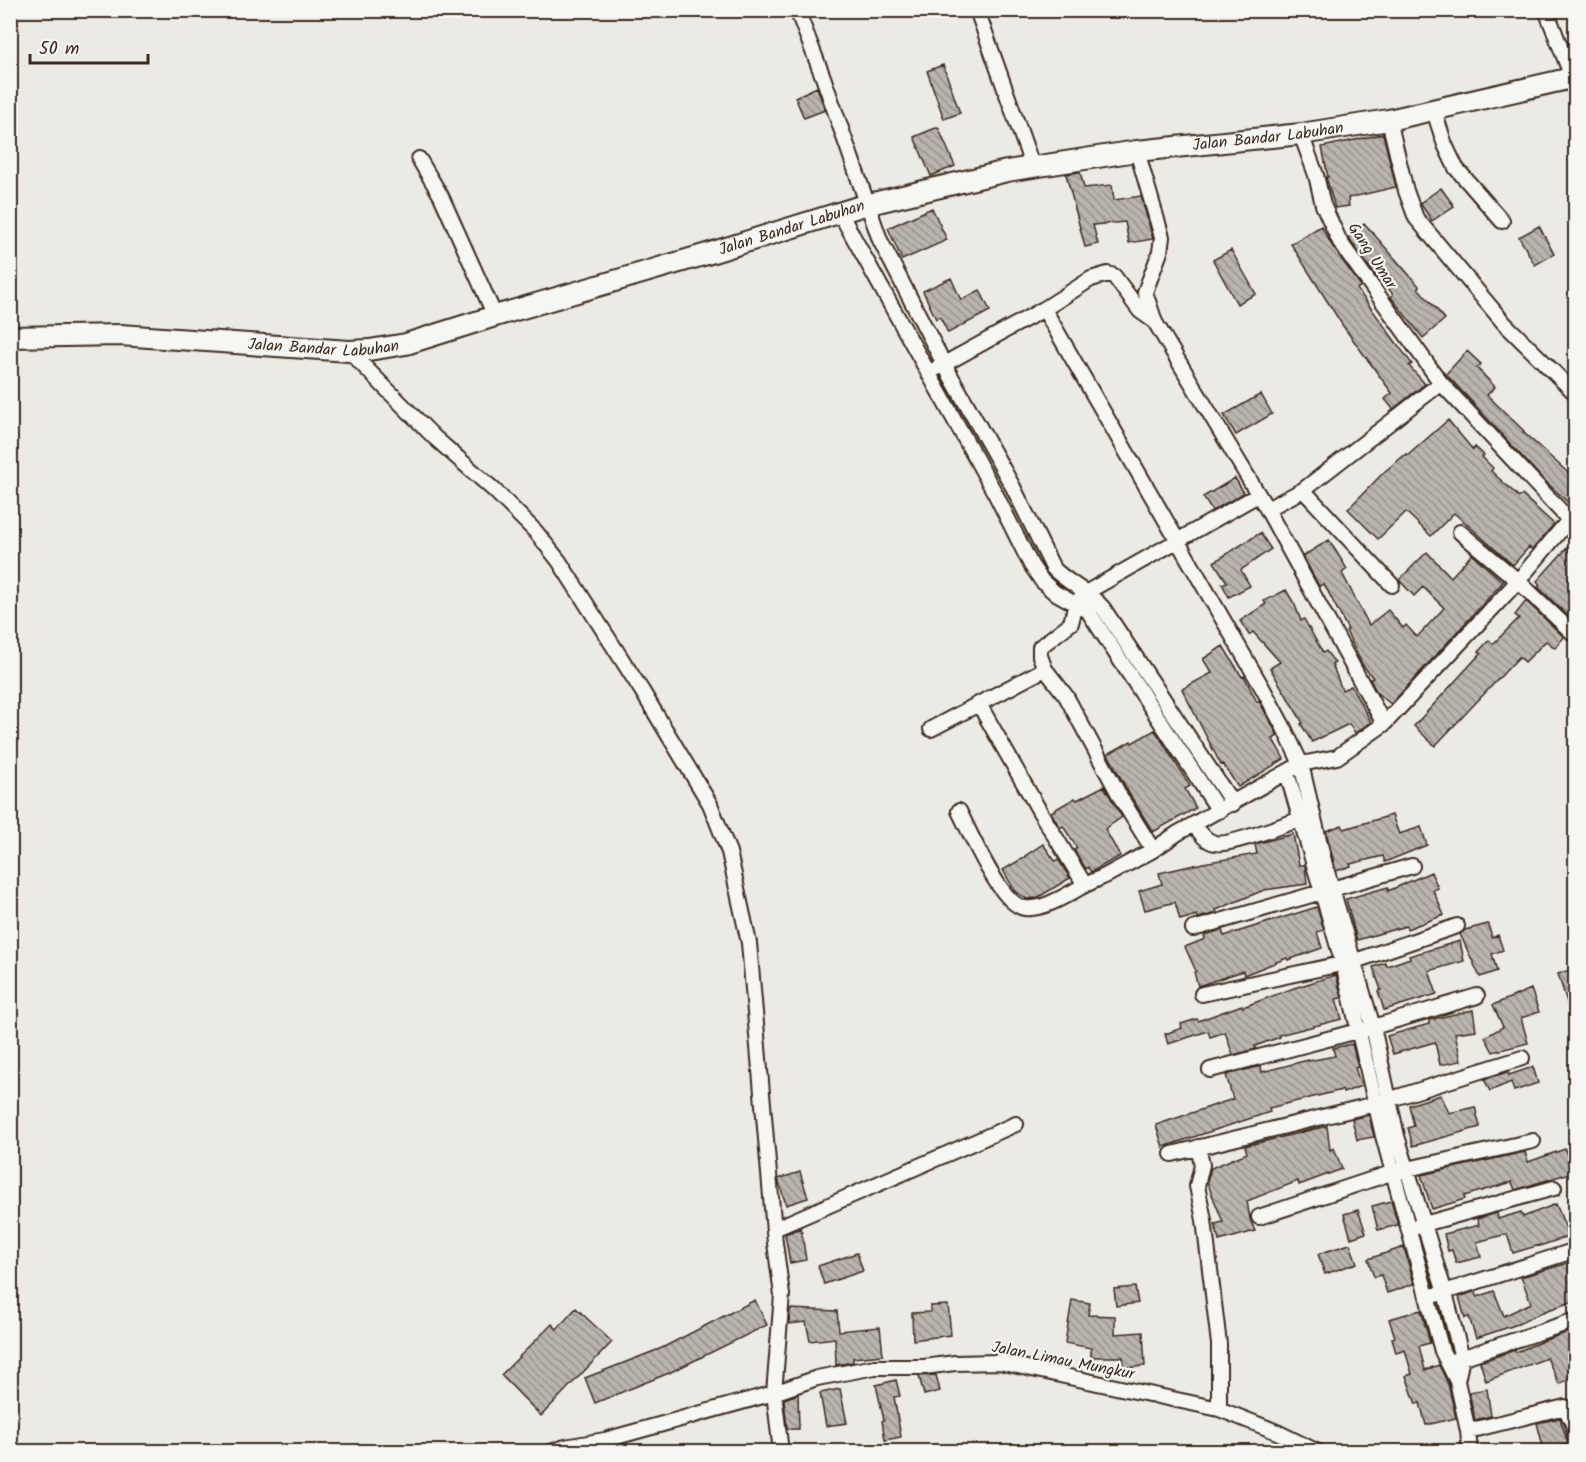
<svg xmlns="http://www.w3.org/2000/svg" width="1586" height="1462" font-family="Kalam,sans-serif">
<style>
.building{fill:url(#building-back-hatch);stroke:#3b2a1e;stroke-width:1.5}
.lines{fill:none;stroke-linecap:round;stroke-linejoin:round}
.minor-casing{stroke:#3b2a1e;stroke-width:18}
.secondary-casing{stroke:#3b2a1e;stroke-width:24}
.minor{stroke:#f6f6f2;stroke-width:14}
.secondary{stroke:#f6f6f2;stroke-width:20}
.labels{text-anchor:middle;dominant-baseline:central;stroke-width:4.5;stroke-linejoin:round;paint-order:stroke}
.street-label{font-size:16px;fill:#3b2a1e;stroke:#f6f6f2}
</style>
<defs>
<pattern id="building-back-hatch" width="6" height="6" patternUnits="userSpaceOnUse" patternTransform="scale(1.5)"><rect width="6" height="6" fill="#bab4ae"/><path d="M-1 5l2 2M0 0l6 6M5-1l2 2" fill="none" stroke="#98938d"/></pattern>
</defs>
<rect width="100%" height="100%" fill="#ebeae5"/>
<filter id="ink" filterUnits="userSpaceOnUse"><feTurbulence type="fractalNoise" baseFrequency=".0167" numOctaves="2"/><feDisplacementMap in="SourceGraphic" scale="12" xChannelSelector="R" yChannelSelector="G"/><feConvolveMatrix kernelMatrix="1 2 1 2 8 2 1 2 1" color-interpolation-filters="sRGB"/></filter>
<g filter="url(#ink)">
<path class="building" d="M943,65L960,113L944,119L927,71Z
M817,87L825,110L804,118L795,97Z
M938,127L955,166L931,176L914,137Z
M1383,134L1396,187L1348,198L1349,206L1335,208L1326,177H1328L1322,147Z
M1080,172L1084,188L1112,185L1114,200L1141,196L1153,239L1129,243L1125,222L1093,225L1098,244L1085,247L1066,174Z
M1441,188L1454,206L1432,221L1420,203Z
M932,208L947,240L902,260L888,228Z
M1364,223L1419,286L1418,288L1445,319L1423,338L1391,297L1393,294L1379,277L1377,278L1348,237Z
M1321,226L1333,247L1361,286L1357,289L1412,364L1409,366L1425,384L1393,409L1385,399L1392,393L1343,326L1291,244Z
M1539,226L1554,254L1535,265L1519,237Z
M1231,250L1256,294L1237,304L1213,260Z
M951,278L961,300L980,290L990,311L948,333L940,317L936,319L923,291Z
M1467,351L1481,364L1477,368L1495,387L1487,395L1524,431L1523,432L1575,479V509L1540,476L1446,374Z
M1261,394L1272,414L1236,435L1224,415Z
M1448,420L1473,450L1475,447L1484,455L1482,457L1493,468L1491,471L1519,497L1522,495L1554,524L1532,550L1529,547L1513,565L1454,513L1431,536L1406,512L1378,539L1348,509L1384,472L1406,454L1407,456Z
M1235,478L1244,493L1212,511L1203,497Z
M1260,533L1271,549L1241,570L1250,586L1229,597L1222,584L1227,582L1214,562Z
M1575,539V574L1569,580L1575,586V609L1569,617L1538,587L1540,585L1537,581Z
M1329,540L1347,569L1342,573L1369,625L1388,610L1403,628L1406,625L1417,637L1444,608L1423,587L1414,596L1399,580L1427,552L1451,577L1472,554L1503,582L1391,704L1377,693L1370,679L1373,678L1362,664L1346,631L1348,630L1324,584L1319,586L1303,556Z
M1286,590L1295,605L1301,621L1304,619L1323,653L1326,651L1335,663L1332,664L1342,690L1351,686L1371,722L1355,733L1349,724L1312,742L1301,724L1303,723L1270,668L1280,662L1253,632L1249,635L1240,621L1266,604L1264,601Z
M1526,601L1564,637L1555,648L1546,641L1525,662L1519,657L1435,746L1414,726L1481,653L1479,651L1489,640L1493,644L1519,618L1515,615Z
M1223,646L1242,677L1244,676L1257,702L1259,701L1278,736L1273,739L1284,759L1238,787L1223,764L1221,765L1182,689L1212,673L1203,659Z
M1155,730L1190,786L1185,789L1196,808L1153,832L1130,795L1108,754L1131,741L1132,743Z
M1104,786L1122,817L1105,829L1120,856L1091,872L1088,867L1086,869L1074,850L1077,848L1063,826L1060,828L1051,812L1075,798L1077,800Z
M1392,815L1399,834L1421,827L1427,845L1385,862L1383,856L1350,864L1351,866L1336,871L1326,831L1342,825L1344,829Z
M1293,834L1299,865H1305L1307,884L1264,890L1216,910L1217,913L1198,918L1197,915L1180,920L1175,902L1145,910L1139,891L1162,884L1159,873L1203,863L1257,854L1255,844Z
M1043,844L1055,861L1058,859L1070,878L1037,898L1027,899L1015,891L1003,870L1025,857V856Z
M1431,872L1438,888L1433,890L1444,915L1407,929L1406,926L1357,940L1346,899L1388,887V891Z
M1317,907L1324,930L1317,932L1322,948L1288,960L1287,958L1244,975L1243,971L1198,986L1194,972L1196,971L1185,947L1205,939L1204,935L1222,930L1224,936Z
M1488,924L1492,938L1498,935L1503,950L1492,954L1497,971L1480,977L1460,934L1465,930Z
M1460,941L1464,961L1429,971L1437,994L1384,1010L1378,991L1381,990L1373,967L1385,963L1387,966L1410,958L1409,956Z
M1575,968V1021H1573L1558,974Z
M1336,975L1342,998L1336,999L1342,1019L1279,1035L1280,1037L1255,1046L1256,1049L1233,1055L1225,1032L1210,1037L1208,1031L1168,1044L1165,1034L1182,1028L1181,1024L1197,1019L1198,1021L1242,1005L1243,1007L1294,988Z
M1531,989L1539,1012L1521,1018L1528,1043L1493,1052L1485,1037L1503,1027L1493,1005Z
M1473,1010L1476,1030L1455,1033L1461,1061L1440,1065L1435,1042L1393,1054L1387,1036L1429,1024V1020Z
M1352,1044L1358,1067L1355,1068L1361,1086L1343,1093L1342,1090L1269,1108L1270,1112L1163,1147L1156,1125L1233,1099L1226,1075L1261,1066L1262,1072L1308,1060V1061L1335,1056L1333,1048Z
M1533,1067L1538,1083L1514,1091L1511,1082L1490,1091L1484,1079L1508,1072L1509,1075Z
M1441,1095L1449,1113L1475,1107L1480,1127L1413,1146L1408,1128L1414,1126L1409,1105Z
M1369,1115L1374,1137L1357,1140L1352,1119Z
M1327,1126L1330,1150L1334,1148L1342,1169L1299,1185L1298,1181L1247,1201L1250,1219L1255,1231L1219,1241L1215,1224L1223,1222L1207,1182L1211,1168L1247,1153L1245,1146Z
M1565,1149L1573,1172L1515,1190L1512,1182L1464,1196L1465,1199L1432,1209L1421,1175L1525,1152L1528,1162Z
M800,1172L808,1198L786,1205L778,1179Z
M1391,1201L1398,1225L1378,1230L1372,1206Z
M1556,1204L1569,1236L1540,1246V1245L1513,1253L1507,1234L1477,1242L1481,1257L1456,1263L1452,1250L1448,1251L1444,1234L1479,1225L1477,1219L1497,1213L1498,1219L1521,1212L1523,1217Z
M1358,1210L1366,1233L1351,1238L1344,1214Z
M801,1228L806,1260L790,1263L785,1234Z
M1350,1244L1357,1263L1325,1274L1318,1254Z
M1404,1247L1414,1284L1387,1293L1381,1275L1374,1277L1368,1259Z
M857,1253L863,1271L824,1284L818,1266Z
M1575,1261V1301L1545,1311L1518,1324L1476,1338L1469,1317L1465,1318L1459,1297L1476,1291L1477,1297L1494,1291L1504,1316L1531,1303L1521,1277Z
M1135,1287L1138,1303L1116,1306L1114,1289Z
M755,1300L767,1325L669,1373L595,1403L585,1378L662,1348Z
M1072,1300L1090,1303L1088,1315L1115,1316V1334L1143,1332L1145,1366L1123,1368V1357H1091V1348L1065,1343Z
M948,1305L951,1335L913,1340L912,1313L930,1312V1306Z
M576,1308L612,1342L541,1416L501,1375L552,1324L557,1329Z
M790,1309L837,1311L839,1331L880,1327L883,1355L853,1358V1362L836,1365L835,1338L810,1341L806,1322L789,1324Z
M1421,1310L1430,1343L1419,1346L1425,1370L1439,1365L1448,1384L1456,1418L1426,1425L1420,1403L1416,1404L1406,1376L1412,1374L1405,1350L1396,1353L1392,1338L1395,1337L1389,1319Z
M1575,1330V1376L1559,1384L1547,1358L1486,1381L1480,1362L1515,1350L1516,1352L1548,1339Z
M936,1375L940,1391L924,1395L919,1376Z
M896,1380L900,1396L894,1397L901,1437L885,1440L882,1421L884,1420L876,1385Z
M840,1389L847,1423L826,1426L820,1393Z
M1487,1389L1491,1416L1475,1420L1469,1392Z
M798,1394L799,1429H787L784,1399Z
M1560,1418L1568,1444L1544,1450L1537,1423Z"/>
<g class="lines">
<defs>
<path id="minor" d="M797,10L823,77L880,240L944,364L1013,487L1053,568C1068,584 1089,591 1103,608L1233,804
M977,10L1032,165
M1546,10L1572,77
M1434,111L1445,145L1456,168L1502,221
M1389,120L1406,191L1416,218L1504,323L1576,394
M1301,134L1316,175L1323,205L1340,242L1441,383L1574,525
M1137,151L1162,237L1160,252L1145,292L1155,322L1267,509L1384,724
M419,159L441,196L495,316
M840,213L996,495L1031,565L1042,581L1054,592L1088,611L1219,811
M1044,309L1263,689L1284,728L1301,764L1325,865L1373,1027L1397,1136L1445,1293L1462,1358L1457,1381
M349,351L434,437L494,490L536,532L559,561L642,691L710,804L729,852L749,943L775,1243L782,1295L774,1393L781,1452
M937,368L1044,309L1091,279L1108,274L1114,276L1140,311L1154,321
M1303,490L1441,383
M1267,509L1303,490L1392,585
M1460,532L1518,581L1576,636
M1045,669L1040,656V647L1071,623L1076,603L1087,592L1258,495
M979,704L1040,812L1085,885L1107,875L1153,850
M931,729L1045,669L1066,696L1122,800L1153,850L1178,833L1301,764L1337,757L1384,724L1518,581L1569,520
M1287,773L1343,964L1383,1136L1442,1351L1457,1381L1468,1431L1470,1452
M959,811C970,832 1001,906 1025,908C1045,910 1068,894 1085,885
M1195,824C1199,832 1205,841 1215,843C1228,847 1285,824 1301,819
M1193,929L1412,866
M1202,994L1355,961L1457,926
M1210,1070L1373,1027L1477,996
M1198,1147L1202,1165L1197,1186L1204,1220L1219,1344V1409
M1172,1154L1375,1104L1522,1058
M1259,1217L1394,1172L1533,1141
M1417,1226L1554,1188
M774,1229L1016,1124
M1435,1295L1576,1250
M1455,1360L1576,1320
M1468,1431L1565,1407L1573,1424L1576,1438
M551,1452L565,1447L605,1440L774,1393L817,1378L875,1367H924L955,1363L999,1362L1219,1409L1277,1432L1318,1452"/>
<g id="secondary">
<path id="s1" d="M10,337L120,335L349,351L369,350L406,344L495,316L707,254L861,206L1007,171L1137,151L1301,134L1389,120L1576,77"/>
</g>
</defs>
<use href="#minor" class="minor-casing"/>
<use href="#secondary" class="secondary-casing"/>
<use href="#minor" class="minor"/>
<use href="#secondary" class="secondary"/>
</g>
</g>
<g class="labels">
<g class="street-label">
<text stroke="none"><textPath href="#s1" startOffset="1286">Jalan Bandar Labuhan</textPath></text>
<text stroke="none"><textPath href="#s1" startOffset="800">Jalan Bandar Labuhan</textPath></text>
<text transform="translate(1372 256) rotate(57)">Gang Umar</text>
<text stroke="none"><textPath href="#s1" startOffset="314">Jalan Bandar Labuhan</textPath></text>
<text transform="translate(1063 1361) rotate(11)">Jalan Limau Mungkur</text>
</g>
</g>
<rect width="1586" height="1462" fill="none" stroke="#f6f6f2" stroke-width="36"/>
<rect x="18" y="18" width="1550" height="1426" fill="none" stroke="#3b2a1e" stroke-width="2" filter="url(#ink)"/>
<path d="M30 54v9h118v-9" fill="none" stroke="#3b2a1e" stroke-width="3"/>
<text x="39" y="54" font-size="18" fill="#3b2a1e" stroke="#f6f6f2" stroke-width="4.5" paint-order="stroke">50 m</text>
</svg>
